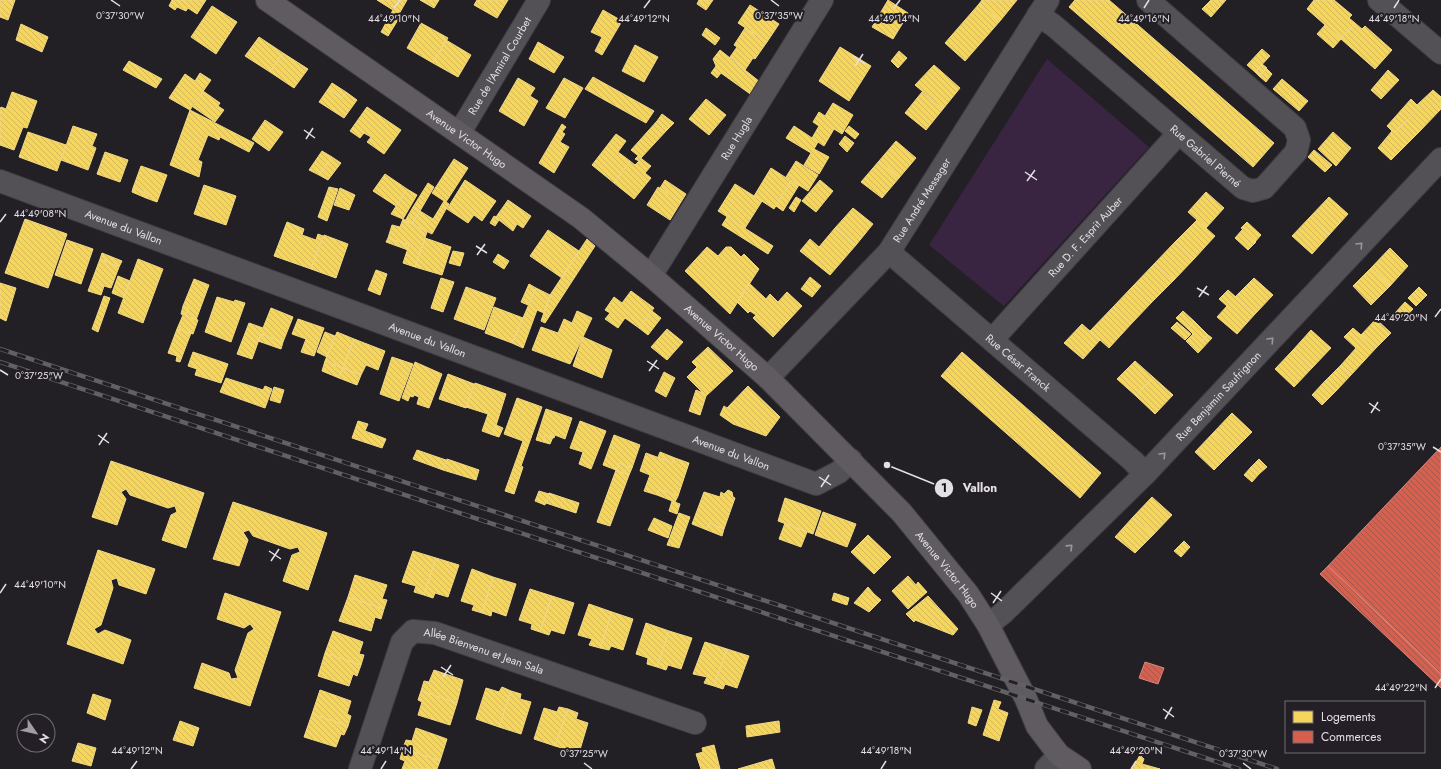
<svg xmlns="http://www.w3.org/2000/svg" width="1441" height="769" font-family="Jost,sans-serif">
<style>
.green{fill:#392442}
.homes{fill:url(#homes-back-hatch);stroke:#f0d885}
.shops{fill:url(#shops-back-hatch);stroke:#da867b}
.lines{fill:none;stroke-linecap:round;stroke-linejoin:round}
.street-casing{stroke:#3f3d41;stroke-width:24}
.secondary-casing{stroke:#3f3d41;stroke-width:24}
.street{stroke:#535155;stroke-width:22}
.secondary{stroke:#5f5b61;stroke-width:22}
.rail-casing{stroke:#616062;stroke-width:4.5}
.rail{stroke:#241f26;stroke-width:3;stroke-dasharray:9;stroke-linecap:butt}
.oneway{stroke:#9b989d}
.ticks{fill:none;stroke:#e3e0e5;stroke-width:1.5}
.labels{text-anchor:middle;dominant-baseline:central;stroke-width:4;stroke-linejoin:round;paint-order:stroke}
.street-label{font-size:11px;fill:#e3e0e5;stroke:#241f26}
.ticks-label{font-size:10px;text-anchor:middle;fill:#e3e0e5;stroke:#241f26;stroke-width:4;stroke-linejoin:round;paint-order:stroke}
.leader{fill:none;stroke:#e3e0e5;stroke-width:1.5}
.callout-dot{fill:#e3e0e5;stroke:#241f26;stroke-width:1.5}
.mark-label{font-size:12px;text-anchor:middle;font-weight:bold;fill:#111}
.callout-label{font-size:12px;text-anchor:middle;font-weight:bold;fill:#e3e0e5;stroke:#241f26;stroke-width:4;stroke-linejoin:round;paint-order:stroke}
</style>
<defs>
<pattern id="homes-back-hatch" width="6" height="6" patternUnits="userSpaceOnUse"><rect width="6" height="6" fill="#f6d55c"/><path d="M-1 5l2 2M0 0l6 6M5-1l2 2" fill="none" stroke="#d2b857"/></pattern>
<pattern id="shops-back-hatch" width="6" height="6" patternUnits="userSpaceOnUse"><rect width="6" height="6" fill="#d6604d"/><path d="M-1 5l2 2M0 0l6 6M5-1l2 2" fill="none" stroke="#aa574b"/></pattern>
</defs>
<rect width="100%" height="100%" fill="#232025"/>
<path class="green" d="M1047,59L1149,147L1004,306L929,245Z"/>
<path class="homes" d="M0,0H15L8,20L0,17Z
M172,0H206L197,14L188,8L186,11L177,7L175,10L169,6Z
M377,0H407L399,14L401,15L388,36L381,32L393,10Z
M420,0H439L434,8Z
M477,0H508L497,18L474,5Z
M699,0H713L706,10L697,4Z
M888,0L911,15L906,23L904,21L893,39L872,27Z
M982,0H1017L1000,21L979,4Z
M1075,0H1109L1274,143L1253,167L1069,7Z
M1211,0H1226L1211,17L1202,9Z
M1314,0H1334L1352,15L1349,18L1355,23L1341,39L1307,9Z
M979,4L1000,21L965,61L945,43Z
M750,5L779,24L767,42L738,23Z
M212,6L237,22L216,54L191,37Z
M603,10L622,21L602,55L595,51L602,37L591,32Z
M421,23L448,38L433,63L407,48Z
M1355,23L1362,29L1365,26L1392,50L1375,69L1341,39Z
M21,24L48,37L42,52L16,40Z
M1325,25L1341,39L1333,48L1317,34Z
M706,28L720,38L715,45L702,35Z
M745,28L767,42L755,59L753,58L745,70L730,57L737,47L734,45Z
M259,37L283,53L270,72L245,56Z
M446,40L471,55L458,77L433,63Z
M538,42L564,57L554,73L529,59Z
M635,45L658,57L644,82L622,71Z
M840,47L871,66L849,101L819,81Z
M1262,49L1270,56L1255,72L1247,65Z
M720,50L760,82L753,96L721,73L717,78L711,73L716,66L713,59Z
M899,51L907,58L898,68L891,61Z
M283,53L308,69L294,88L270,72Z
M129,61L162,79L156,88L123,70Z
M1262,64L1267,68L1259,76L1255,72Z
M934,65L960,88L943,109L915,85Z
M1266,68L1272,74L1266,82L1259,76Z
M1388,70L1399,80L1381,99L1371,90Z
M200,73L211,80L190,110L169,98L185,74L195,81Z
M593,77L654,111L646,123L585,89Z
M518,78L535,88L530,96L538,101L524,126L499,111Z
M564,78L583,88L565,118L546,108Z
M1282,79L1308,101L1299,111L1273,89Z
M332,83L346,92L342,98L328,89Z
M328,89L342,98L346,92L357,100L344,118L319,102Z
M1433,90L1441,97V109L1419,132L1407,120L1419,107L1417,105Z
M203,91L220,103L218,106L224,110L215,122L193,107Z
M12,92L37,101L27,128L23,127L14,150L0,145V110L1,107L6,109Z
M922,92L943,109L926,130L905,113Z
M706,99L726,115L709,135L689,119Z
M1411,99L1419,107L1394,133L1387,126Z
M833,103L853,115L842,134L834,129L824,146L818,142L814,149L829,157L819,174L804,165L811,153L786,138L794,126L812,138L819,126L813,122L819,112L825,116Z
M367,107L401,130L384,154L367,142L371,137L364,133L360,138L350,131Z
M190,110L254,143L249,152L220,137L219,140L208,135L198,160L202,162L199,177L170,165Z
M662,114L674,123L667,130L657,121Z
M265,120L283,132L269,151L252,139Z
M1407,120L1419,132L1391,160L1378,148L1392,131L1394,133Z
M657,121L667,130L641,158L631,150Z
M562,124L566,127L562,132L565,134L560,142L569,147L554,173L539,163Z
M73,126L97,134L92,146L96,148L88,170L61,160Z
M849,126L859,134L855,139L845,131Z
M28,132L66,145L57,171L19,157Z
M1333,132L1351,148L1336,166L1318,149Z
M616,134L626,141L618,152L630,161L614,183L592,165Z
M845,136L854,143L847,152L839,144Z
M896,141L916,158L899,178L879,161Z
M1314,150L1332,165L1325,172L1308,157Z
M322,151L332,157L319,175L309,170Z
M105,152L128,160L120,182L97,174Z
M638,156L651,166L645,173L651,178L634,199L614,183L630,161L635,165L639,161L635,159Z
M332,157L341,163L328,180L319,175Z
M454,159L468,168L446,202L449,204L432,234L412,224L420,211L433,219L444,201L432,193Z
M796,161L818,175L808,191L786,177Z
M879,161L899,178L882,198L861,182Z
M141,166L167,175L157,202L146,198L148,194L133,188Z
M771,168L791,181L774,209L754,196Z
M385,174L407,189L396,206L373,191Z
M465,180L496,201L482,221L474,215L468,223L447,209Z
M665,180L686,194L681,202L660,188Z
M820,180L833,191L816,212L802,201Z
M791,181L799,185L783,211L776,206Z
M428,183L434,187L420,211L413,207Z
M735,184L762,201L745,228L718,211Z
M204,185L236,196L226,225L194,214Z
M329,187L338,189L327,221L318,217Z
M658,187L681,202L670,220L647,205Z
M133,188L148,194L146,198L132,192Z
M340,188L355,195L349,210L334,205Z
M407,189L417,195L403,219L391,214Z
M1206,192L1224,208L1206,228L1188,212Z
M796,197L801,200L794,212L789,208Z
M1329,197L1348,214L1329,235L1310,217Z
M508,200L531,216L523,228L517,224L513,231L499,220L495,226L490,223L494,216L496,217Z
M413,207L420,211L412,224L405,221Z
M853,208L873,224L856,245L835,228Z
M727,217L773,246L768,254L722,225Z
M1310,217L1329,235L1312,254L1292,236Z
M25,219L67,234L48,288L5,273Z
M403,219L427,232L415,267L403,263L409,245L388,238L392,225L400,227Z
M1197,220L1215,236L1194,259L1175,242Z
M287,222L304,229L302,235L316,240L318,234L323,236L311,269L274,256Z
M1247,222L1261,235L1255,242L1241,228Z
M835,228L856,245L830,275L800,251L810,239L819,247Z
M548,230L579,251L562,278L530,256Z
M1242,230L1256,242L1248,250L1235,238Z
M324,235L348,244L336,278L311,269Z
M388,238L409,245L408,250L386,242Z
M425,238L451,247L442,275L415,267Z
M587,239L595,246L545,323L541,321L550,295Z
M67,240L93,249L81,284L55,275Z
M1175,242L1194,259L1174,280L1154,264Z
M707,247L718,256L726,247H731L741,257L744,254L759,269L730,314L685,271Z
M1390,248L1408,266L1390,286L1371,268Z
M453,251L464,253L460,266L449,263Z
M102,253L122,261L119,267L100,259Z
M498,254L509,261L504,269L493,262Z
M100,259L119,267L111,288L104,286L101,295L88,291Z
M138,259L163,269L143,323L118,313Z
M1154,264L1174,280L1152,302L1133,286Z
M1371,268L1390,286L1371,305L1353,286Z
M376,270L387,274L380,295L368,290Z
M118,276L130,281L124,298L112,293Z
M810,277L821,286L812,297L801,289Z
M441,278L454,282L443,312L431,308Z
M1254,278L1273,295L1255,314L1235,297Z
M194,279L209,285L196,320L186,316L188,308L183,306Z
M0,283L16,288L6,321L0,318Z
M749,283L766,299L770,294L778,302L787,292L802,306L773,337L753,318L756,315L750,311L748,313L737,302Z
M529,284L536,288L528,305L521,302Z
M1133,286L1152,302L1132,323L1113,307Z
M466,287L496,298L484,330L454,319Z
M1419,287L1427,295L1416,306L1408,298Z
M536,288L550,295L544,313L537,310L523,348L512,343Z
M1228,290L1255,314L1237,334L1217,317L1227,306L1219,299Z
M631,291L654,308L639,328L625,318L618,328L605,319L610,313L605,310L614,297L622,303Z
M104,296L110,298L98,332L92,329Z
M217,297L234,302L235,300L245,303L231,342L205,332Z
M1405,302L1413,309L1403,320L1395,313Z
M183,306L188,308L186,316L198,320L193,334L177,329L183,315L181,314Z
M494,307L523,318L512,343L485,333Z
M1113,307L1132,323L1109,348L1090,331Z
M271,308L293,317L283,342L261,334L252,359L237,354L249,323L263,328Z
M577,311L592,318L570,364L532,350L541,327L558,333L564,319L572,323Z
M652,311L661,318L648,335L639,328Z
M1183,311L1194,321L1188,329L1176,318Z
M298,319L324,328L314,356L301,352L306,339L292,334Z
M1376,319L1391,333L1376,348L1361,335Z
M1194,321L1208,335L1201,342L1188,329Z
M1177,322L1191,334L1185,340L1171,328Z
M1082,324L1100,340L1083,359L1064,343Z
M1353,328L1376,348L1351,375L1341,365L1356,348L1344,337Z
M177,329L191,333L180,362L176,361L177,356L168,353Z
M667,329L683,342L667,360L651,347Z
M1311,330L1331,348L1312,368L1293,350Z
M325,332L335,336L327,357L317,352Z
M337,332L354,339L343,368L325,361Z
M261,334L283,342L281,349L258,341Z
M1193,334L1201,342L1208,335L1212,338L1198,353L1186,341Z
M583,337L612,350L602,378L573,366Z
M354,339L385,351L378,370L366,365L361,375L343,368Z
M708,347L733,371L706,396L700,415L689,411L696,390L703,393L687,377L697,367L692,362Z
M1293,350L1312,368L1294,387L1275,369Z
M193,352L228,364L221,383L195,375L197,369L188,366Z
M962,352L1101,473L1080,498L941,376Z
M392,357L413,364L399,401L380,394Z
M325,361L343,368L339,378L322,371Z
M1135,361L1153,377L1136,396L1117,379Z
M415,362L442,374L429,408L417,404L419,397L414,395L413,397L410,396L408,401L402,398Z
M1341,365L1351,375L1336,391L1325,381Z
M343,368L361,375L357,385L339,378Z
M664,372L675,378L666,397L655,391Z
M448,374L474,384L466,408L439,399Z
M1153,377L1173,395L1155,414L1136,396Z
M226,378L263,390L265,386L272,389L265,408L220,392Z
M1325,381L1336,391L1322,405L1312,395Z
M475,383L506,394L493,435L482,431L488,414L466,407Z
M748,386L780,417L766,436L733,424L720,415L724,406L727,408Z
M274,387L284,390L280,403L270,400Z
M517,398L542,407L521,466L523,467L514,494L505,491L523,441L504,434Z
M546,409L572,418L565,439L555,435L554,438L545,435L543,442L536,440Z
M1232,413L1252,432L1233,451L1213,433Z
M358,421L368,424L365,431L386,439L382,448L352,438Z
M580,421L606,431L591,469L579,464L583,452L570,448Z
M496,425L503,428L499,437L493,435Z
M1213,433L1233,451L1214,470L1195,452Z
M545,435L553,437L550,444L543,442Z
M614,435L640,445L632,468L619,463L616,470L603,465Z
M417,450L446,460L443,470L413,459Z
M660,452L675,458L673,463L658,457Z
M646,453L673,463L675,458L689,463L678,496L659,489L657,495L644,491L650,475L640,471Z
M447,459L479,470L476,480L443,470Z
M1259,459L1267,467L1259,474L1251,467Z
M111,461L204,493L186,548L162,540L171,515L177,512L175,506L168,508L130,495L126,489L121,492L126,499L117,525L92,517Z
M619,463L632,468L629,475L616,470Z
M1251,467L1259,474L1252,482L1244,475Z
M616,470L629,475L610,526L597,522Z
M659,489L678,496L675,502L657,495Z
M728,490L732,492L733,497L735,498L724,529L709,523L707,530L692,524L704,492L720,497L721,492L724,494Z
M539,491L549,494L545,505L535,501Z
M549,493L579,503L576,513L546,503Z
M1152,497L1172,515L1153,535L1133,517Z
M785,498L821,511L813,534L778,521Z
M672,501L680,504L677,514L669,511Z
M233,502L327,533L308,590L283,581L292,555L300,552L298,547L290,549L253,536L249,530L243,532L248,540L239,566L213,559Z
M823,512L856,524L847,547L815,535Z
M679,513L690,517L679,548L667,545Z
M1133,517L1153,535L1135,553L1115,537Z
M654,518L672,526L668,538L648,530Z
M709,523L724,529L722,536L707,530Z
M785,523L807,532L801,547L779,539Z
M868,535L891,557L874,574L851,552Z
M1184,541L1190,547L1181,557L1174,551Z
M98,550L155,569L146,594L119,585L117,578L111,580L113,588L101,625L94,629L98,634L105,630L131,640L123,664L67,644Z
M413,551L436,558L424,595L414,592L416,586L402,582Z
M436,558L459,565L448,597L435,593L433,598L424,595Z
M472,569L493,577L482,613L472,610L474,605L461,601Z
M355,575L387,585L382,599L387,600L384,609L348,597Z
M908,576L916,585L918,582L927,592L908,609L892,591Z
M493,577L516,584L506,616L492,611L491,616L482,613Z
M868,587L874,594L861,607L854,603Z
M530,589L552,596L540,632L531,629L532,624L519,620Z
M225,593L281,612L250,706L194,688L202,663L229,673L231,679L238,678L235,670L248,633L254,629L250,624L244,628L217,619Z
M834,593L849,598L847,605L832,600Z
M874,594L881,600L869,612L861,607Z
M552,596L574,603L564,634L551,630L549,635L540,632Z
M928,596L958,629L953,635L915,620L914,622L906,614Z
M348,597L384,609L381,619L375,617L371,631L339,621Z
M589,604L612,612L600,648L589,645L592,639L578,635Z
M612,612L633,619L623,650L611,646L609,650L600,648Z
M646,623L669,631L657,667L647,664L648,658L636,654Z
M333,631L363,642L359,654L364,655L361,665L325,653Z
M669,631L692,638L681,669L668,665L666,670L657,667Z
M705,642L727,649L714,686L704,683L707,677L693,674Z
M727,649L749,656L737,688L725,684L723,689L714,686Z
M325,653L361,665L357,676L353,674L349,686L318,676Z
M434,670L463,680L457,703L421,691L424,681L429,682Z
M502,687L511,691L499,727L476,719L486,688L499,692Z
M320,690L351,701L347,714L351,716L348,726L312,714Z
M421,691L457,703L450,725L418,715L422,702L418,700Z
M511,691L521,694L520,699L531,702L521,734L499,727Z
M93,694L111,700L105,720L87,713Z
M994,700L1001,702L998,709L1008,713L999,741L983,735Z
M559,707L568,709L555,746L534,739L544,708L557,712Z
M972,707L982,710L976,726L968,723Z
M568,709L578,713L576,719L588,723L579,753L555,746Z
M312,714L348,726L344,735L341,734L336,747L304,737Z
M180,721L199,728L193,746L173,740Z
M779,721L780,732L747,737L746,726Z
M416,728L447,739L440,761L403,748L406,740L412,741Z
M78,743L96,748L91,766L72,761Z
M714,745L720,769H701L696,754L703,752L702,748Z
M403,748L440,761L437,769H402L405,761L400,759Z
M1140,755L1144,759L1142,764L1160,769H1132Z
M772,759L775,769H738Z"/>
<path class="shops" d="M1441,447V674L1328,566Z
M1328,566L1441,674V688L1320,574Z
M1145,662L1164,668L1158,684L1139,678Z"/>
<g class="lines">
<defs>
<g id="street">
<path d="M1379,0L1441,53"/>
<path id="s1" d="M1038,15L1053,25L1243,188L1253,191L1264,188L1296,152L1299,140L1295,128L1148,0"/>
<path id="s2" d="M460,132L539,0"/>
<path id="s3" d="M0,181L816,484L839,472L851,460"/>
<path id="s4" d="M889,252L1133,461L1145,474"/>
<path id="s5" d="M649,274L657,266L822,0"/>
<path id="s6" d="M992,340L1178,134"/>
<path id="s7" d="M768,378L889,252L1048,0"/>
<path id="s8" d="M988,625L1003,613L1145,474L1441,159"/>
<path id="s9" d="M360,769L402,642L413,631L435,633L695,723"/>
<path d="M1046,769L1059,755"/>
</g>
<g id="secondary">
<path id="s10" d="M267,0L581,218L649,274L768,378L902,513L968,594L988,625L1026,699L1037,726L1059,755L1080,769"/>
</g>
</defs>
<use href="#street" class="street-casing"/>
<use href="#secondary" class="secondary-casing"/>
<use href="#street" class="street"/>
<use href="#secondary" class="secondary"/>
<defs>
<path id="rail" d="M0,349L1277,769
M0,362L1239,769"/>
</defs>
<use href="#rail" class="rail-casing"/>
<use href="#rail" class="rail"/>
</g>
<defs><path id="oneway-chevron" d="M-2-3.5L2.5 0L-2 3.5" fill="none" stroke-width="1.6" stroke-linecap="round" stroke-linejoin="round"/></defs>
<g class="oneway">
<use href="#oneway-chevron" transform="translate(1360 245) rotate(-47)"/>
<use href="#oneway-chevron" transform="translate(1271 340) rotate(-47)"/>
<use href="#oneway-chevron" transform="translate(1163 455) rotate(-47)"/>
<use href="#oneway-chevron" transform="translate(1070 547) rotate(-44)"/>
</g>
<path class="ticks" d="M111,0L120,6M771,0L779,6M394,8L400,0M644,8L650,0M894,8L900,0M1144,8L1149,0M1394,8L1399,0M853,56L865,64M855,66L863,54M304,130L315,138M306,139L313,128M1025,172L1037,180M1027,181L1035,170M0,222L6,214M476,246L487,253M477,255L485,244M1197,288L1209,295M1199,297L1207,286M1435,317L1441,309M647,361L659,369M0,370L8,375M649,371L657,360M1369,403L1380,411M1371,413L1378,402M98,435L109,443M99,445L107,433M1433,447L1441,452M819,477L831,485M821,487L829,475M269,551L281,559M271,561L279,549M0,593L6,584M991,593L1002,601M993,603L1001,591M441,667L453,675M443,677L451,665M1435,688L1441,679M1163,709L1174,717M1165,719L1172,707M584,763L592,769M1243,763L1251,769M131,769L137,761M381,769L386,761M881,769L886,761M1131,769L1136,761"/>
<g class="labels">
<g class="street-label">
<text stroke="none"><textPath href="#s2" startOffset="77">Rue de l'Amiral Courbet</textPath></text>
<text stroke="none"><textPath href="#s10" startOffset="243">Avenue Victor Hugo</textPath></text>
<text stroke="none"><textPath href="#s5" startOffset="162">Rue Hugla</textPath></text>
<text stroke="none"><textPath href="#s1" startOffset="219">Rue Gabriel Pierné</textPath></text>
<text stroke="none"><textPath href="#s7" startOffset="236">Rue André Messager</textPath></text>
<text stroke="none"><textPath href="#s3" startOffset="132">Avenue du Vallon</textPath></text>
<text stroke="none"><textPath href="#s6" startOffset="139">Rue D. F. Esprit Auber</textPath></text>
<text stroke="none"><textPath href="#s10" startOffset="567">Avenue Victor Hugo</textPath></text>
<text stroke="none"><textPath href="#s3" startOffset="456">Avenue du Vallon</textPath></text>
<text stroke="none"><textPath href="#s4" startOffset="170">Rue César Franck</textPath></text>
<text stroke="none"><textPath href="#s8" startOffset="325">Rue Benjamin Saufrignon</textPath></text>
<text stroke="none"><textPath href="#s3" startOffset="780">Avenue du Vallon</textPath></text>
<text stroke="none"><textPath href="#s10" startOffset="891">Avenue Victor Hugo</textPath></text>
<text stroke="none"><textPath href="#s9" startOffset="223">Allée Bienvenu et Jean Sala</textPath></text>
</g>
</g>
<g class="ticks-label">
<text x="779" y="19">0°37'35"W</text>
<text x="120" y="19">0°37'30"W</text>
<text x="1394" y="22">44°49'18"N</text>
<text x="394" y="22">44°49'10"N</text>
<text x="644" y="22">44°49'12"N</text>
<text x="894" y="22">44°49'14"N</text>
<text x="1144" y="22">44°49'16"N</text>
<text x="40" y="217">44°49'08"N</text>
<text x="1401" y="321">44°49'20"N</text>
<text x="39" y="379">0°37'25"W</text>
<text x="1402" y="450">0°37'35"W</text>
<text x="40" y="588">44°49'10"N</text>
<text x="1401" y="691">44°49'22"N</text>
<text x="137" y="754">44°49'12"N</text>
<text x="386" y="754">44°49'14"N</text>
<text x="886" y="754">44°49'18"N</text>
<text x="1136" y="754">44°49'20"N</text>
<text x="584" y="757">0°37'25"W</text>
<text x="1243" y="757">0°37'30"W</text>
</g>
<path class="leader" d="M887 465L944 488"/>
<g class="callout-dot">
<circle cx="887" cy="465" r="4"/>
<circle cx="944" cy="488" r="10"/>
</g>
<g class="mark-label">
<text x="944" y="492">1</text>
</g>
<g class="callout-label">
<text x="980" y="492">Vallon</text>
</g>
<rect x="1285" y="701" width="140" height="52" fill="#241f26" stroke="#706c72"/>
<rect x="1293" y="711" width="20" height="12" fill="#f6d55c" stroke="#706c72"/>
<text x="1321" y="721" font-size="12" fill="#e3e0e5">Logements</text>
<rect x="1293" y="731" width="20" height="12" fill="#d6604d" stroke="#706c72"/>
<text x="1321" y="741" font-size="12" fill="#e3e0e5">Commerces</text>
<g transform="translate(36 733) rotate(124)"><circle r="19" fill="#241f26" stroke="#706c72"/>
<path d="M0-3L7 15L0 10L-7 15Z" fill="#a09da2"/>
<text y="-6" font-size="11" font-weight="bold" text-anchor="middle" fill="#e3e0e5">N</text>
</g>
</svg>
